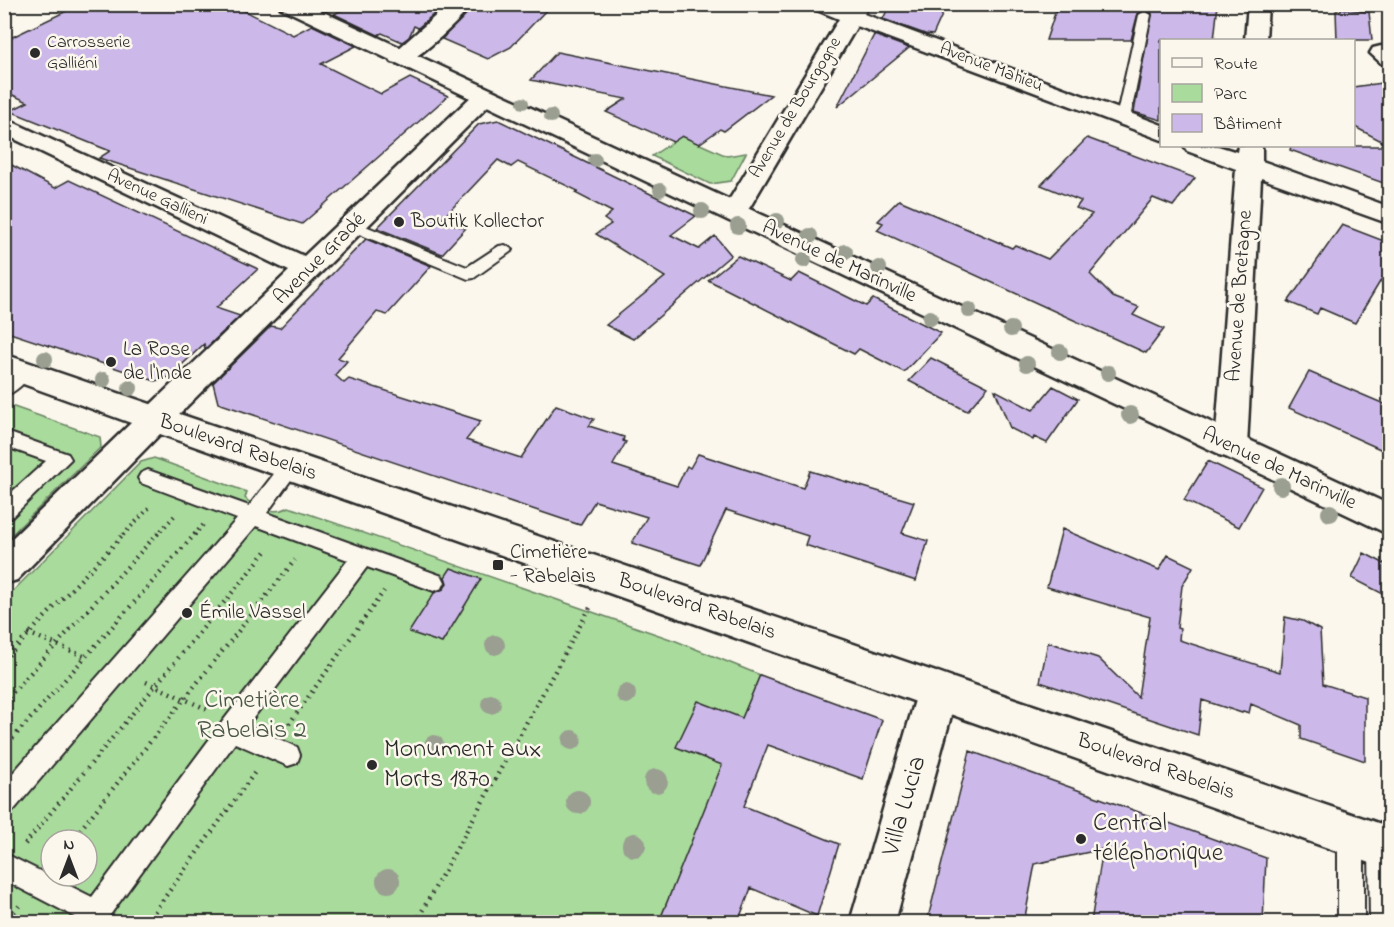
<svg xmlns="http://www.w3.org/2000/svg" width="1394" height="927" font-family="'Indie Flower',sans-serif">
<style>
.green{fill:#a9db9c;stroke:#6a8364;stroke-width:1.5;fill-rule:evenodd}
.building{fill:#ccb9e9;stroke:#2b2b2b;stroke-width:1.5}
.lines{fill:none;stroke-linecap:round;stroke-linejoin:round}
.lane-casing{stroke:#2b2b2b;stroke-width:4}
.street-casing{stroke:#2b2b2b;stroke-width:5}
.secondary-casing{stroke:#2b2b2b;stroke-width:5}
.path-far1{stroke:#2b2b2b;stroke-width:4;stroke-dasharray:1.5 4.5;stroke-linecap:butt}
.path{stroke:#2b2b2b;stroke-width:4.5;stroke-dasharray:1.5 5;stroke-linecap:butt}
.lane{fill:#fbf7ec;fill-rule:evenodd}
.street{fill:#fbf7ec;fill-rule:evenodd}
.secondary{fill:#fbf7ec;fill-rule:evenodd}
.tree{fill:#9a9f91}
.poi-dot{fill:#2b2b2b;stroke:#fbf7ec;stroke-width:2}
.labels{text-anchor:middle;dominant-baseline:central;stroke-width:5;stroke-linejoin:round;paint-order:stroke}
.far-poi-label{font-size:18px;fill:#2b2b2b;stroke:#fbf7ec;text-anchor:start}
.far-street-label{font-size:18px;fill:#2b2b2b;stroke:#fbf7ec}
.poi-label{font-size:21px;fill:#2b2b2b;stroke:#fbf7ec;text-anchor:start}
.street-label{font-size:21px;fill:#2b2b2b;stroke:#fbf7ec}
.near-park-label{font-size:26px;fill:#4a5747;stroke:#fbf7ec}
.near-poi-label{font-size:26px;fill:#2b2b2b;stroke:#fbf7ec;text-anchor:start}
.near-street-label{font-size:26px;fill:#2b2b2b;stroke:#fbf7ec}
</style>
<rect width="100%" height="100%" fill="#fbf7ec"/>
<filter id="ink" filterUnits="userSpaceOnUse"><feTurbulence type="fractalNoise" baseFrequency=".0167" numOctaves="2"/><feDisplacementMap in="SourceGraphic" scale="12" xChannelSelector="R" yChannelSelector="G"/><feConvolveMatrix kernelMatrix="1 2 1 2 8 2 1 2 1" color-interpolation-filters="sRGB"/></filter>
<g filter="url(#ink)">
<path class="green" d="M682,136L727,156L746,153L731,181L710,184L652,156Z
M11,406L100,437L101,447L5,541V410Z
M154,458L247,492L245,498C255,509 276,515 289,507L676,641L760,675L659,922H5V599L141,462ZM51,840H87V876H51Z"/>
<path class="building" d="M81,4H231L293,35L312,25L356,46L321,64L381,94L410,78L448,96L302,224L99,158L110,151L10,111L28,102L4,91V41Z
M354,4H445L418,28L414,26L409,37L402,42L382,33L378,35L334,14Z
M474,4H552L511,47L488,59L442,39Z
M890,4H947L933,35L925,34L883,19Z
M1058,4H1218L1214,40H1161V120L1134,112L1152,13L1146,9L1138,13L1131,40H1046Z
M1341,8L1369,12L1372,40H1337L1336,11H1341Z
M874,35L909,48L837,107Z
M557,52L771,95L724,131L720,129L699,144L682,136L673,142L606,112L626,99L531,80Z
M1389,82V145L1353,126V87Z
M498,120L696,216L671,235L699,249L715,236L731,255L633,339L606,325L665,277L596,234L611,224L604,219L612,212L575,193L578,191L518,162L511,167L498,160L440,221L466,228L442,254L377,228L479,124Z
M1087,138L1195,178L1173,206L1153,198L1090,274L1113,297L1139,307L1133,315L1164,329L1146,353L877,230L883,223L878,221L899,200L1012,248L1015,245L1048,259L1092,214L1076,208L1081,201L1041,185Z
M1291,146H1389V185L1290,150Z
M4,161L55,188L69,180L258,269L216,308L240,316L205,349L204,344L169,377L155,381L4,331Z
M1342,225L1389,243V267L1355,323L1320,308L1317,314L1288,302Z
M366,239L431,266L387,315L377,312L338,358L347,361L335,375L344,383L349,379L481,421L466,440L521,458L556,405L594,419L589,426L624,437L623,441L626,442L613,465L677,486L687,466L690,468L698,454L803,488L810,471L914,502L902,533L928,541L916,581L805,545L808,536L726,510L700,565L632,543L647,517L595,501L580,525L218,403L213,383L271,326L280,328Z
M738,256L791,281L799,273L866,306L873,299L941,333L904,372L859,349L854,354L708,280Z
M931,358L943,364L988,387L967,411L909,381Z
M1309,372L1389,406V453L1289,408Z
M1053,386L1078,399L1047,443L1034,437L1033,440L1010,428L995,390L1033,410Z
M1208,461L1262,487L1239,527L1184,500Z
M1062,529L1159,570L1168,555L1193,567L1182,586L1177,628L1180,629L1179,640L1280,672L1285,617L1303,621L1320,630L1323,684L1365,697V761L1301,739V725L1251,704L1249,713L1243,711L1242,713L1202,700L1198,735L1040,682L1048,642L1098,658L1138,697L1150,617L1047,587Z
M1364,553L1389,566V597L1352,578Z
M451,568L481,579L442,643L409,632L434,593L444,589L447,583L445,577Z
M760,675L882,720L863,779L768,745L744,806L839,844L817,916L751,888L738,922H659L722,765L676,747L698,701L742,718Z
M970,751L1266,858L1263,922H1091L1103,849L1035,864L1024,922H927Z"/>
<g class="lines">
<defs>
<path id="lane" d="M1145,11L1151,15L1130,118L1123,122L1116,118L1139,15Z
M353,221L467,267L499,246L505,245L513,250L474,278L468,279L347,229L345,226L347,223Z
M24,366L30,367L33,372C27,381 15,393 4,396V379L18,367Z
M4,431L68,454L71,459L11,518L4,520V499L46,461L4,446Z
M291,459L298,461L301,466L267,513L442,576L445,582L442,588L434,591L367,567L248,725L297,747L300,755L297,763L288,766L235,743L105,922H76L77,918L4,880V853L92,897L223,721L348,560L256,526L13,811L4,814V783L237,519L141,483L138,478L141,473L148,470L249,506L284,461Z
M1351,821L1360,825L1364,834V922H1338V834L1342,825Z
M1382,833L1390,836V922H1370L1369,846L1373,837Z"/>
<path id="street" d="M449,4H472C463,18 421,57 406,62C401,64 397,63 392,62L389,57Z
M809,4H839L847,7L848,4H869L864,14L1162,125V140L857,26L750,207C741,217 736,220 723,217L719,211L731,197L839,19L812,8Z
M1248,4H1268L1266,40H1245Z
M1381,46L1390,49V66L1382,64L1370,53L1373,48Z
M485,89L493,91L497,96L493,101L166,427L155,431L144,427L139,419L144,411L289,271L4,134V118L304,256L477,91Z
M1184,146H1218L1237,152L1238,146H1262V161L1390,207V224L1261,178L1247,446L1243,455L1231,458L1219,455L1215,446L1236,169L1187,151Z
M938,672L952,677L958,690L895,922H850L918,690L924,677Z"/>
<path id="secondary" d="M278,4H306L1390,505V535L281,8Z
M4,354L1390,827V870L160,434L17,580L4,584V546L131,423L4,377Z"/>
</defs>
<use href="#lane" class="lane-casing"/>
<use href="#street" class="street-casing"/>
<use href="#secondary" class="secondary-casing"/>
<path class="path-far1" d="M123,535L151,506
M157,535L176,514
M194,535L203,525"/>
<path class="path" d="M28,633L86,657
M4,660L125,533
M146,682L211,711
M4,702L158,533
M289,724L384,591
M4,748L196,533
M72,840L295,560
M25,844L268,549
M6,922L19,906
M147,922L255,772
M416,922L591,606"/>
<use href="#lane" class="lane"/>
<use href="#street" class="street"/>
<use href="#secondary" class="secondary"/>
</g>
<g class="tree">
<circle cx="523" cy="103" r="6"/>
<circle cx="551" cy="116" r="7"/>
<circle cx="595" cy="160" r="7"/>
<circle cx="660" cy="190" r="7"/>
<circle cx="702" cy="211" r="8"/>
<circle cx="777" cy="221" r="8"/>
<circle cx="738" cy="226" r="8"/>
<circle cx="810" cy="236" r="8"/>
<circle cx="845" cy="252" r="8"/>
<circle cx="804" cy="260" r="8"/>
<circle cx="879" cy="268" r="8"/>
<circle cx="969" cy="310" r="8"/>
<circle cx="930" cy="318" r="8"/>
<circle cx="1011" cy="329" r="8"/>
<circle cx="1060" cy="352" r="8"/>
<circle cx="45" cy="359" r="8"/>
<circle cx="1027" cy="364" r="8"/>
<circle cx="1108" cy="373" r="8"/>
<circle cx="103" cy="380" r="8"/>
<circle cx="130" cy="388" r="8"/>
<circle cx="1130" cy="415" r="9"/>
<circle cx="1281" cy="486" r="9"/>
<circle cx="1330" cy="513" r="9"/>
<circle cx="495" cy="645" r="10"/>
<circle cx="626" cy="694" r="10"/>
<circle cx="491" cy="704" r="10"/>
<circle cx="572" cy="740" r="10"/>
<circle cx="434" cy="745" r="10"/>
<circle cx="656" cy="781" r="12"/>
<circle cx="578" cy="802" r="12"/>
<circle cx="634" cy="845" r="12"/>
<circle cx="388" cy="881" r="12"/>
</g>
</g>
<g class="poi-dot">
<circle cx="35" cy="53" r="6"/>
<circle cx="399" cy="222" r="6"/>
<circle cx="111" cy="362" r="6"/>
<rect x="492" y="559" width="12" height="12" rx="3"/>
<circle cx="187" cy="613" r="6"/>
<circle cx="372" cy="765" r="6"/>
<circle cx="1081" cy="839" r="6"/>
</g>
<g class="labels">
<g class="far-poi-label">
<text x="47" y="43">Carrosserie<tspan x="47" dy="21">Galliéni</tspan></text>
</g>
<g class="far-street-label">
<text transform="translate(991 68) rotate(21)">Avenue Mahieu</text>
<text transform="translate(796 108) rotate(-59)">Avenue de Bourgogne</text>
<text transform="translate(157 198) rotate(25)">Avenue Gallieni</text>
</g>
<g class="poi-label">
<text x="411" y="222">Boutik Kollector</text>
<text x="123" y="350">La Rose<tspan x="123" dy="24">de l'Inde</tspan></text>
<text x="510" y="553">Cimetière<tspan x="510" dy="24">- Rabelais</tspan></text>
<text x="199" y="613">Émile Vassel</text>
</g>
<g class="street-label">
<text transform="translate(320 259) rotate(-45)">Avenue Gradé</text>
<text transform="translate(839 262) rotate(25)">Avenue de Marinville</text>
<text transform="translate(1240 296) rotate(-86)">Avenue de Bretagne</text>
<text transform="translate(238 448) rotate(19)">Boulevard Rabelais</text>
<text transform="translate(1279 469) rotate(25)">Avenue de Marinville</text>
<text transform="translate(697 607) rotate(19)">Boulevard Rabelais</text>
<text transform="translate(1156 767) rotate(19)">Boulevard Rabelais</text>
</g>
<g class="near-park-label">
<text x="252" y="701">Cimetière<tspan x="252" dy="30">Rabelais 2</tspan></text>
</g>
<g class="near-poi-label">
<text x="384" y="750">Monument aux<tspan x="384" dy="30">Morts 1870</tspan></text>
<text x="1093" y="824">Central<tspan x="1093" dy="30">téléphonique</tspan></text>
</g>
<g class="near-street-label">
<text transform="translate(905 806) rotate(-74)">Villa Lucia</text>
</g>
</g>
<rect width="1394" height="927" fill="none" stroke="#fbf7ec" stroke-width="24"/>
<rect x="12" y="12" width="1370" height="903" fill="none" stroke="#2b2b2b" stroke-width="2" filter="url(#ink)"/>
<rect x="1160" y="39" width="195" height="108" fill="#fbf7ec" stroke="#a8a59f" stroke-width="1.5"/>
<rect x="1172" y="58" width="30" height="9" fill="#fbf7ec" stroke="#a8a59f" stroke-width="1.5"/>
<text x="1214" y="69" font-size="18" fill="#2b2b2b">Route</text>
<rect x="1172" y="84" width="30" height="18" fill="#a9db9c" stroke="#a8a59f" stroke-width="1.5"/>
<text x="1214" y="99" font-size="18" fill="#2b2b2b">Parc</text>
<rect x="1172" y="114" width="30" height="18" fill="#ccb9e9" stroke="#a8a59f" stroke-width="1.5"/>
<text x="1214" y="129" font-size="18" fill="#2b2b2b">Bâtiment</text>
<g transform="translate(69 858)"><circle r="28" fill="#fbf7ec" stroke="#a8a59f" stroke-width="1.5"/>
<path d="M0-4.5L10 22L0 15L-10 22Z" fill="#2b2b2b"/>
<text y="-9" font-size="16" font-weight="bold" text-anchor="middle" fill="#2b2b2b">N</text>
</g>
</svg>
